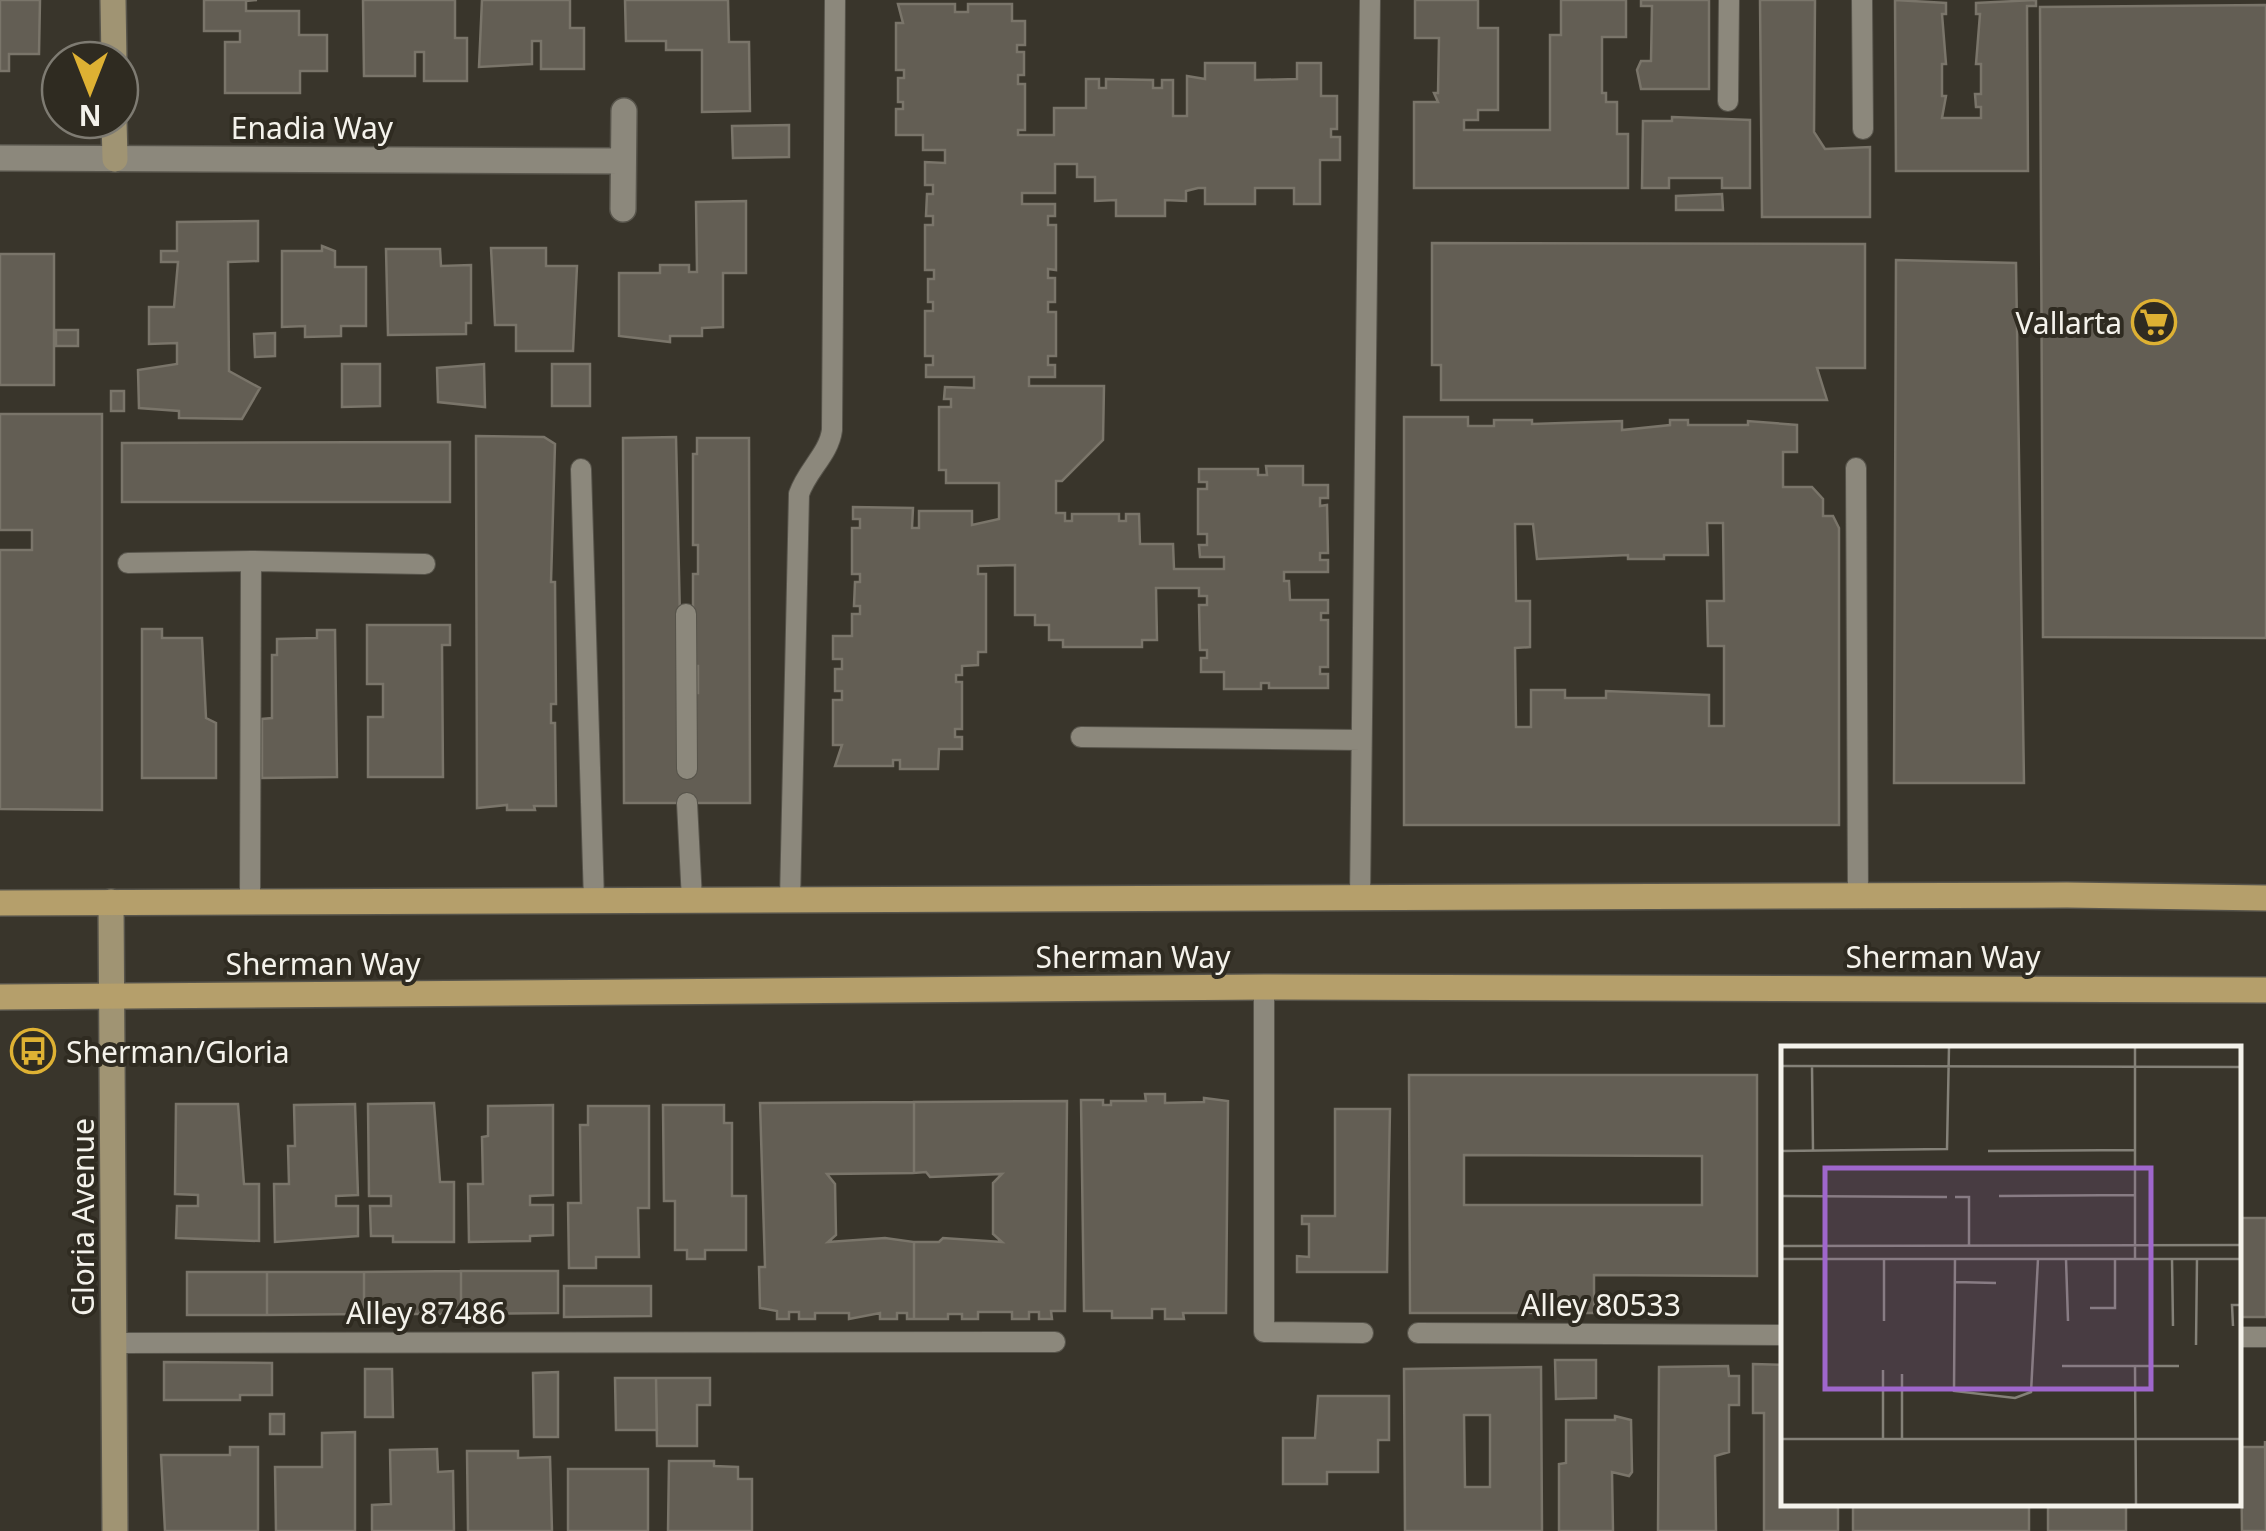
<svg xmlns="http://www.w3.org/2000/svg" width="2266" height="1531" font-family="'Noto Sans',sans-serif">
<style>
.building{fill:#635e54;stroke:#7a756a;stroke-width:2.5;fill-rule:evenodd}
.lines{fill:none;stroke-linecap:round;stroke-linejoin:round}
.lane-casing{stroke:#57544b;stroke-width:22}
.street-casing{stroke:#57544b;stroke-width:28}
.secondary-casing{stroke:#57544b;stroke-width:28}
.primary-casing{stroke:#57544b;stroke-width:28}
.lane{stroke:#8c887c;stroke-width:20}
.street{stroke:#8c887c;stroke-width:25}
.secondary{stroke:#a09473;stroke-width:25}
.primary{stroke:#b59f6b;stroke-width:25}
.labels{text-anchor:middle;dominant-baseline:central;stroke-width:8;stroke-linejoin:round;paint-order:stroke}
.street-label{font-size:30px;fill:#f4f2eb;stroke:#2f2b21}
.poi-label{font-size:30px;fill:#f4f2eb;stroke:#2f2b21;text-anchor:end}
.inset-road{fill:none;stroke:#848178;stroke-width:2.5}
.view{fill:#9f67cc;fill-opacity:0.15;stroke:#9f67cc;stroke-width:5}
.inset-edge{fill:none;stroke:#f4f2eb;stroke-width:5}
</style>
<rect width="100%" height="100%" fill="#39352b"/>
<path class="building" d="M0,0H40L39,54H9V71H0Z
M204,0H257L246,1V11H299V35H327V71H300V93H225V42H240V31H204Z
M363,0H455V38H467V81H424V52H415V76H364Z
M482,0H570V28H584V69H541V41H532V64L479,67Z
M625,0H728L729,42H749L750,111L702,112V50H666V41H626Z
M1415,0H1478V28H1498V110H1478V120H1464V130H1550V35H1561V0H1626V37H1602V93H1606V102H1617V134H1628V188H1414V102H1438L1434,93H1438L1439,38H1415Z
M1641,0H1709V89H1641L1637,70L1641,61H1651L1652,6H1641Z
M1760,0H1815L1814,132L1825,149L1870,147V217H1762Z
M1895,0L1946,3V14H1942L1946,64H1942V96H1946L1942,118H1981V107H1976L1975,94H1981V64H1976L1980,14H1976V3L2036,0V6H2027L2028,171H1896Z
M898,4H955V12H968V4H1012V21H1025V45H1017V52H1024V75H1018V84H1025V130H1018V135H1054V108H1086V79H1099V88H1106V79L1153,80V88H1162V80H1173V116H1187V76L1205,79V63H1255V80L1297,79V63H1321V96H1337V129H1331V137H1340V160H1320V204H1294V188H1255V204H1205V188H1198L1186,191V201L1165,200V216H1116V200L1095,201V177H1077V164H1055V193H1022V204H1055V216H1048V225H1056V270L1048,269V278H1055V302H1048V312H1056V356H1048V365H1055V377H1029V386H1104L1103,440L1062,481H1056V513H1065V521H1072V514H1119V521H1126V514H1139L1140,544H1173L1174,569H1224V557H1200L1199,545H1207V534H1198V489H1207V482H1199V469H1258V475H1267L1266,466H1303V485H1328V498H1320V506L1327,505L1328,553H1320V560H1328V572H1284V581H1289L1290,600H1328V613H1321V620H1328V667H1320V674H1328V688H1269V683H1261V689H1224V672H1201V658H1207V650H1200L1199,605H1207V596H1199V588H1156L1157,640H1142V647H1063V640H1049V625H1035V615H1015V565L978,566V574H986V652H978V665L962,666V675H956V682H962V729H955V737H962V749H939L938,769H900V760H893V766H835L842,745H833V700H842V691H835V669H842V659H833V636H852V614H860V606H854L855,582H860V574H852V528H860V519H853V507L913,508L912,528H919V511H972V525L999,519V483H946V470H939V407H951V399H944L945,387L974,388V377H926V365H933V356H925V311H933V302H928V279H934V270H925V225H933V216H926L927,194H933V185H925V162L945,163V150H923V135H896V109H903V102H898V78H904V70H896V23H903Z
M2266,5V638L2043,637L2040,7Z
M1672,117L1750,120V188H1722V178H1669V188H1642L1643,121H1672Z
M789,125V157L733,158L732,126Z
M1722,194L1723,210H1676V196Z
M746,201V273H723V327L702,328V336H670V342L619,336V273H660V265H689V272H697L696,202Z
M258,221V261L228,262L229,371L260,388L242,419L179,418V411L139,408L138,370L177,364V343L149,344V307H174L178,262H161V251H177V222Z
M1432,243L1865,244V368H1817L1827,400H1441V365H1432Z
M322,246L335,251V267H366V326H341V336L305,337V326L282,327V251H322Z
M491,248H546V266H577L573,351H516V325H495Z
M386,249H440L441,266L471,265V323H466V334L388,335Z
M0,254H54V385H0Z
M1896,260L2016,263L2024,783H1894Z
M56,330H78V346H56Z
M275,333V356L255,357L254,334Z
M342,364H380V406L342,407Z
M484,364L485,407L438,402L437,368Z
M552,364H590V406H552Z
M111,391H124V411H111Z
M0,414H102V810L0,809V550H32V530H0Z
M1404,417H1468V426H1494V420H1532V424L1622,421V430L1670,425V420H1688V425H1748V421L1797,425V452H1783V487H1812L1823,499V516H1833L1839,528V825H1404ZM1707,523H1723L1724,601H1707L1708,646H1724V726H1709V695L1606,691V698H1565V690H1531V727H1516L1515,648L1530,647V601H1516L1515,524H1533L1537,559L1628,555V559H1664V555H1708Z
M476,436L544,437L555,444L551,582H555L556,704H551V723H555L556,806H534L535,810H507V805L477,808Z
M676,437L681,664L694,693H698V666H693V574H698V545H693V454H697V438H749L750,803H624L623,438Z
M450,442V502H122V443Z
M367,625H450V645H442L443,777H368V717H383V684H367Z
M142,629H162V638H202L206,718L216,723V778H142Z
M317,630H335L337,777L262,778V719L272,718V655H277V639L317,638Z
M1409,1075H1757V1276L1594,1275V1313H1410ZM1464,1155L1702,1156V1205H1464Z
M1145,1094H1165V1103L1204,1102V1098L1228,1101L1226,1313H1183L1184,1319H1165V1309H1152V1318H1112V1311H1084L1081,1100H1103V1105H1111V1101H1146Z
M1067,1101L1065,1311H1051L1052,1319H1039V1312H1029V1319H1012V1312H978V1319H962V1314H948V1319H914V1242H939L943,1238L1002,1242L993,1234V1183L1002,1174L930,1177L926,1172L914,1173V1102Z
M914,1102V1173L827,1174L835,1184L836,1235L828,1242L885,1238L914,1242V1319H907V1313H897V1319H880V1313L849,1319V1313H815V1319H799V1312H789V1319H777V1311L760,1308L759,1267H765L760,1103Z
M434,1103L440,1182H454V1242H393V1236H371L370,1206H391V1196H369L368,1104Z
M176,1104H238L244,1184H259V1241L176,1238L177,1206H198V1195L175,1194Z
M355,1104L358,1195L336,1196V1206H358V1236L275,1242L274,1184H289L288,1146H295L294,1105Z
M553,1105V1195L530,1196V1205H553V1235L530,1236V1241L469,1242L468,1184H483L482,1137L488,1136V1106Z
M663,1105H724V1123H732V1196H746V1250H705V1259H687V1250H675V1201H664Z
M588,1106H649V1208H638L639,1257H596V1268H569L568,1203H581L580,1125H588Z
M1335,1109H1390L1387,1272H1297V1256L1309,1257V1224H1302V1216H1335Z
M2238,1218H2266V1317H2238Z
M461,1271H558V1313L461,1314Z
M461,1271V1314H364V1272Z
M187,1272H267V1315H187Z
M267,1272H364V1314L267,1315Z
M564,1286H651V1316L564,1317Z
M1555,1360H1596V1398L1556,1399Z
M164,1362L272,1363V1395H240V1400H164Z
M1753,1364L1784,1365V1504H1838V1531H1764V1413H1753Z
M1728,1366L1729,1376H1739V1405H1729V1452L1715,1456L1716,1531H1658L1659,1367Z
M1541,1367L1542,1531H1405L1404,1369ZM1464,1415H1490V1487H1465Z
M365,1369H392L393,1417H365Z
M558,1372V1437H534L533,1373Z
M615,1378H656L657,1430H616Z
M656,1378H710V1405H697V1446H657Z
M1318,1396H1389V1440H1378V1472H1327V1484H1283V1438H1315Z
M270,1414H284V1434H270Z
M1615,1416L1631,1420L1632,1472L1629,1476L1612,1472L1613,1531H1559V1464L1566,1463V1420H1615Z
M355,1432V1531H276L275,1467H322V1433Z
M2265,1441L2266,1531H2242L2241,1447H2265Z
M230,1447H258V1531H165L161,1455H230Z
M437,1449L438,1472L453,1471L454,1531H372V1505L391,1504L390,1450Z
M467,1451H518V1458L550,1457L552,1531H468Z
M669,1461H714V1466L738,1467V1479H752V1531H668Z
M568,1469H648V1531H568Z
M1853,1504H2029V1531H1853Z
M2048,1504H2126V1531H2048Z"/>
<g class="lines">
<defs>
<path id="lane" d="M1862,0L1863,129
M1728,101L1729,0
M1856,468L1858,897
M581,469L594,901
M128,563L251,561
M686,614L687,769
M1081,737L1361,740
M687,803L692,900
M1360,898L1370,0
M790,900L799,494C807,470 829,454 832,430L835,0
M250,902L251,561L425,564
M1264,987V1332L1363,1333
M1418,1333L1784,1335
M2238,1337H2266
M115,1343L1055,1342"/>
<path id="street" d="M0,158L623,161
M623,209L624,111"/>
<path id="secondary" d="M113,0L114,60
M114,120L115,159
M111,902L115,1531"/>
<path id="primary" d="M0,903L2067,895L2266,898
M0,997L1264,987L2266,990"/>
</defs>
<use href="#lane" class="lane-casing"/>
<use href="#street" class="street-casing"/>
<use href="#secondary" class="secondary-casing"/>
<use href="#primary" class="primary-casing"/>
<use href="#lane" class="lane"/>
<use href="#street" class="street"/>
<use href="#secondary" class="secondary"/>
<use href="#primary" class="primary"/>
</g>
<defs>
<symbol id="supermarket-ring" viewBox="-11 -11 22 22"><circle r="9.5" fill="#2f2b21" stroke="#deb133" stroke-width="1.5"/><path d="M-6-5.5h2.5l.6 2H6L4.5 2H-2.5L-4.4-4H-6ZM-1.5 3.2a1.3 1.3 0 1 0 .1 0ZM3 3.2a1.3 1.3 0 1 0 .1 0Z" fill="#deb133"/></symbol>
<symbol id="bus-ring" viewBox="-11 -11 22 22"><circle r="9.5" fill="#2f2b21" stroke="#deb133" stroke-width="1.5"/><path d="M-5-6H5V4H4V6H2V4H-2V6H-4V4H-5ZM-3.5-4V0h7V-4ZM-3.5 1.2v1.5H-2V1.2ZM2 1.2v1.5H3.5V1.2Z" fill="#deb133"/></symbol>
</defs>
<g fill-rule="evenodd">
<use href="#supermarket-ring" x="2129" y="297" width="50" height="50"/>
<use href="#bus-ring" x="8" y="1026" width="50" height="50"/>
</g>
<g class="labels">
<g class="street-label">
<text x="312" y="127">Enadia Way</text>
<text x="1133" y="956">Sherman Way</text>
<text x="1943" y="956">Sherman Way</text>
<text x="323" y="963">Sherman Way</text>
<text transform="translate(82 1217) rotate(-90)">Gloria Avenue</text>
<text x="1601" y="1304">Alley 80533</text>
<text x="426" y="1312">Alley 87486</text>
</g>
<g class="poi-label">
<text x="2122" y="322">Vallarta</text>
<text x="66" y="1051" text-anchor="start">Sherman/Gloria</text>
</g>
</g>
<g transform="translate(1781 1046)">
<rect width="460" height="460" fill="#39352b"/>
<path class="inset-road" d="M354,1V213M0,20L460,21M31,20L32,105M0,105L166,103L168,1M207,105L354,104M0,150L166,151M218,150L354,149M174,151H188V201M0,200L460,199M0,213H460M174,213L173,345L234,352L250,346L257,213M285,213L287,275M391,213L392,280M103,214V275M174,236L215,237M309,262H334V213M452,280L451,259H460M415,299L416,213M281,320H398M354,320L355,459M102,324V393M0,393H460M121,393V328"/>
<path class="view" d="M44,122H370V343H44Z"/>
<rect width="460" height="460" class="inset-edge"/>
</g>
<g transform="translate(90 90) rotate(180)"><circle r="48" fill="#2f2b21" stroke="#7e7b72" stroke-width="2.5"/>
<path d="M0-8L18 38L0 25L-18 38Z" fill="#deb133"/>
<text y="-15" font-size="28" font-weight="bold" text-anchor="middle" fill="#f4f2eb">N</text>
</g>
</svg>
